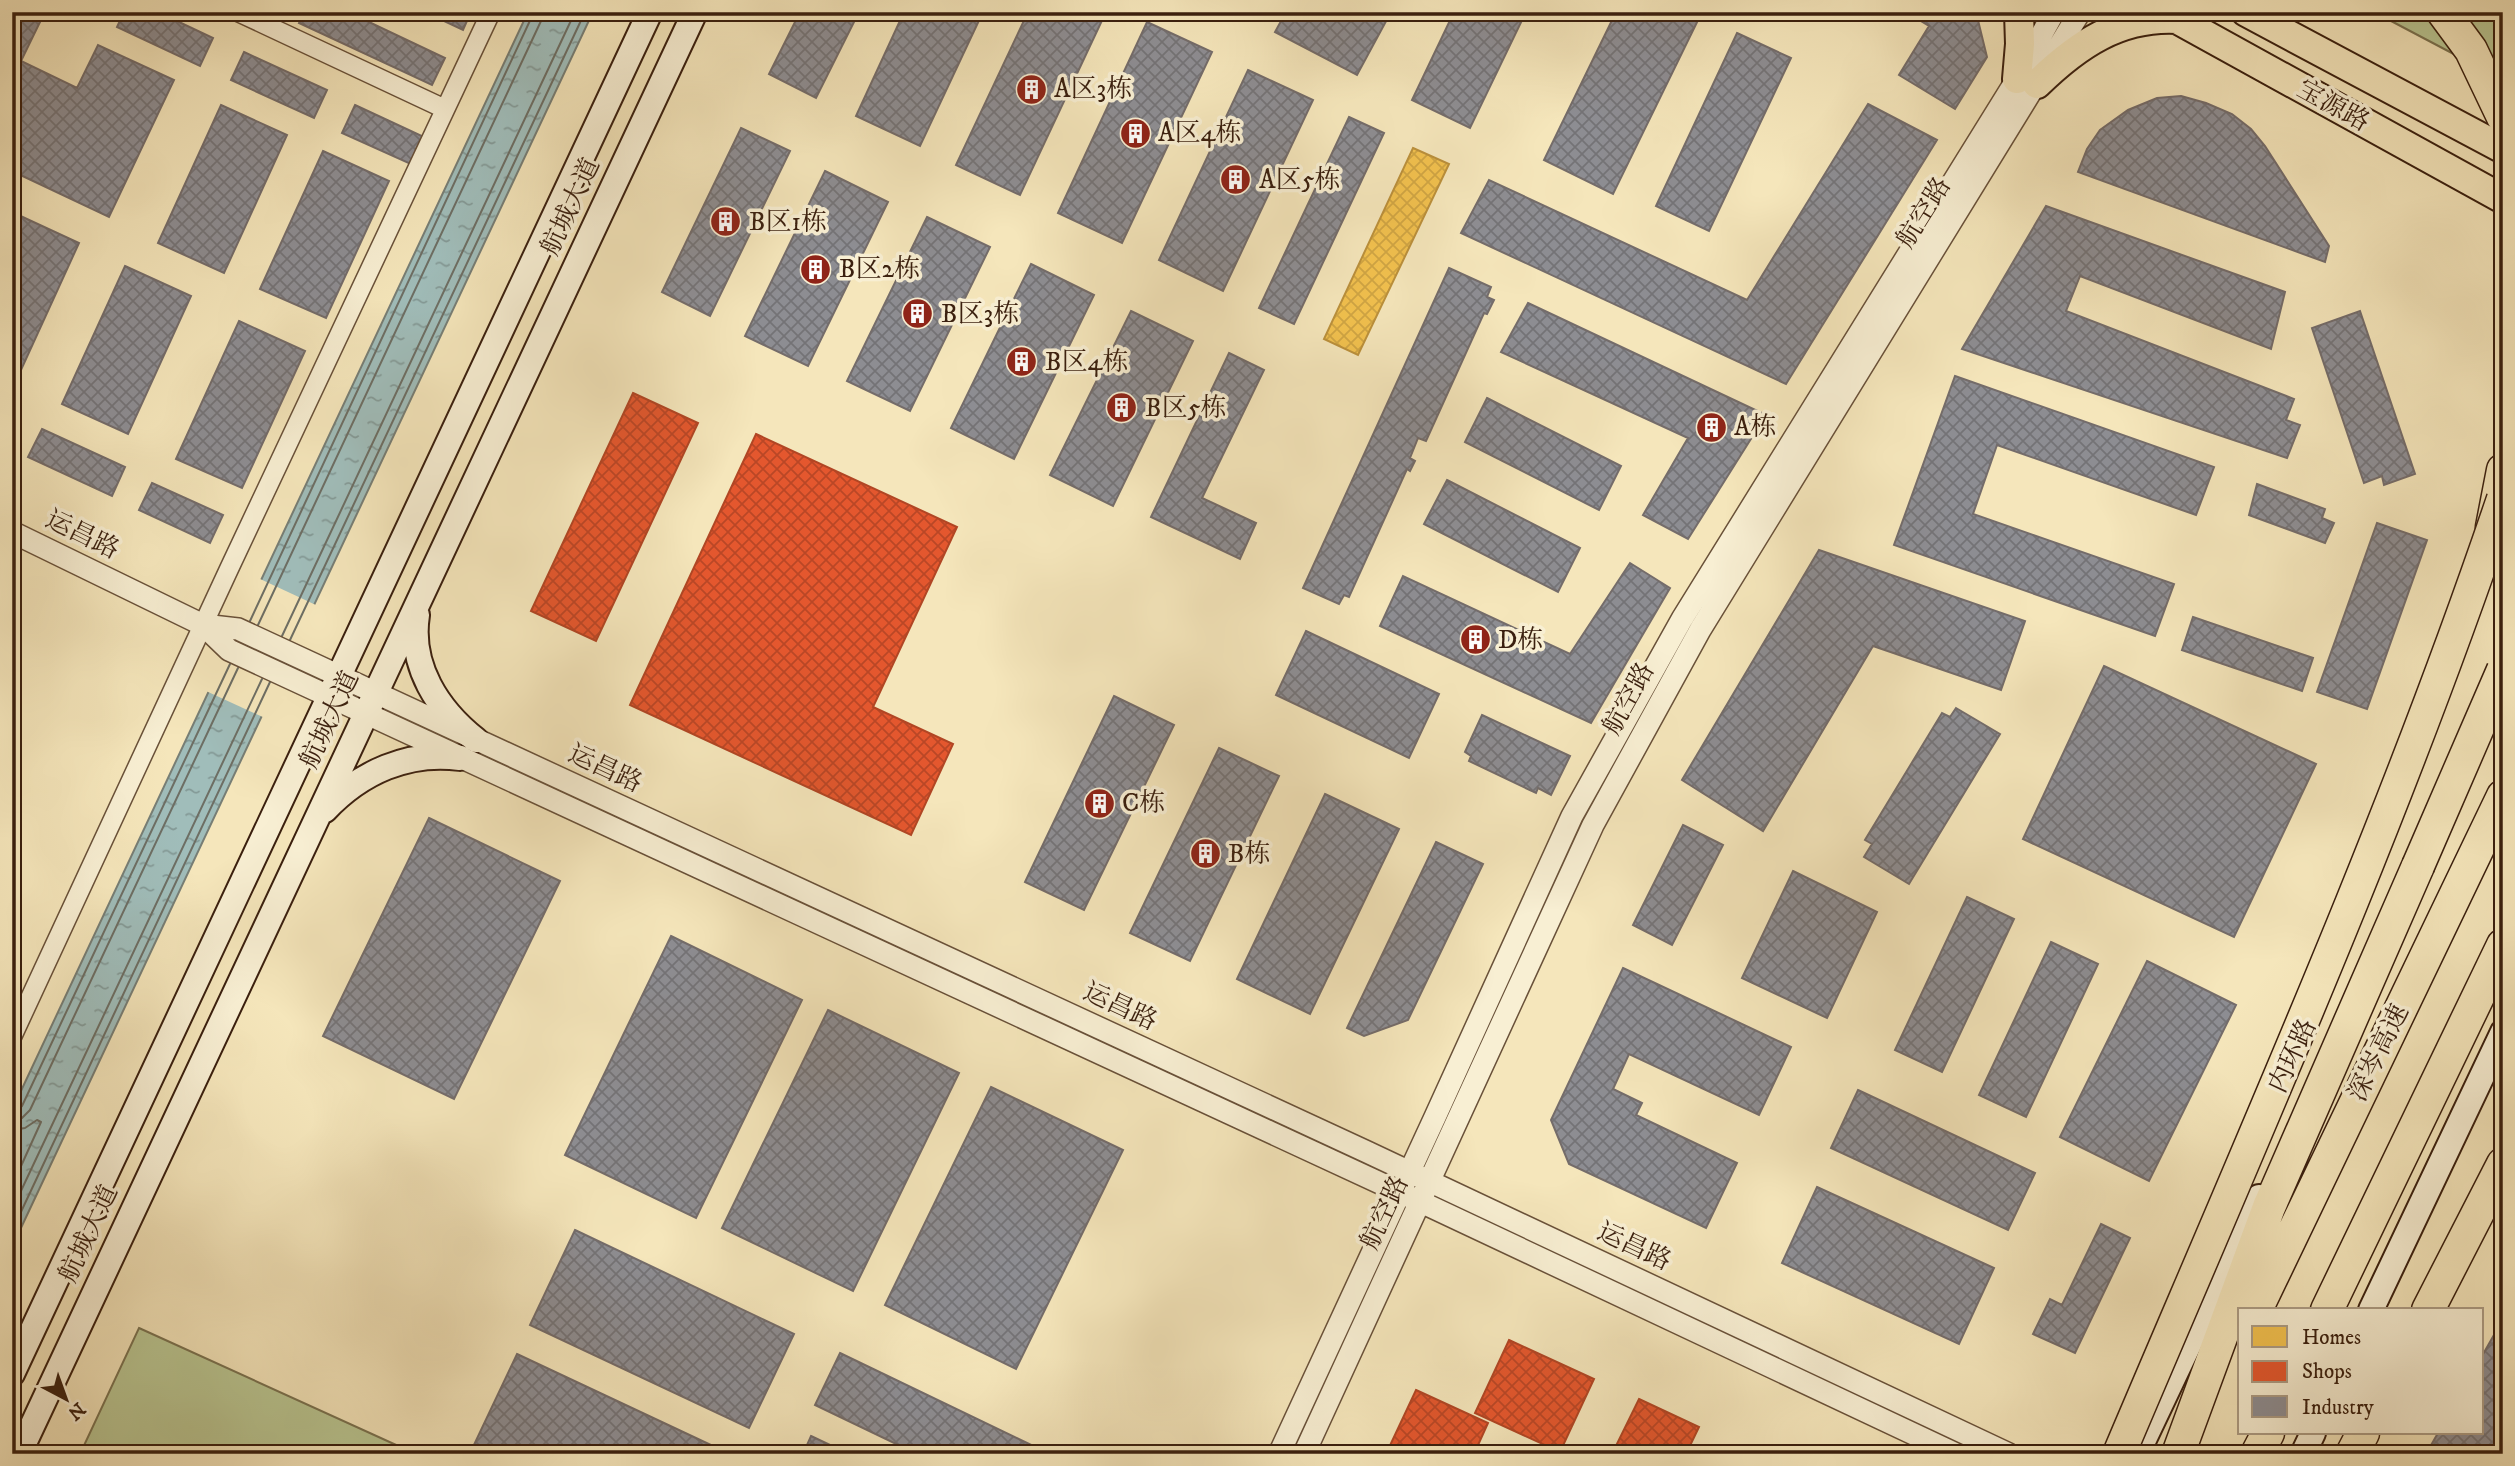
<svg xmlns="http://www.w3.org/2000/svg" width="2515" height="1466" font-family="'IM FELL DW Pica','Noto Serif SC',serif">
<style>
.green{fill:#b9c692;stroke:#7a7250;stroke-width:2}
.water{fill:url(#water-ripples);stroke:#777e75;stroke-width:2}
.pier{fill:#f5e6bb}
.homes{fill:url(#homes-cross-hatch);stroke:#bb903b;stroke-width:2}
.shops{fill:url(#shops-cross-hatch);stroke:#b14624;stroke-width:2}
.industry{fill:url(#industry-cross-hatch);stroke:#746c6a;stroke-width:2}
.lines{fill:none;stroke-linecap:round;stroke-linejoin:round}
.shore{stroke:#6d6e64;stroke-width:2}
.minor-casing{stroke:#695139;stroke-width:21}
.tertiary-casing{stroke:#695139;stroke-width:24}
.secondary-casing{stroke:#3a1f0e;stroke-width:28}
.primary-casing{stroke:#3a1f0e;stroke-width:32}
.motorway-casing{stroke:#3a1f0e;stroke-width:35}
.minor{stroke:#f8efd3;stroke-width:18}
.tertiary{stroke:#f8efd3;stroke-width:21}
.secondary{stroke:#f8efd3;stroke-width:24}
.primary{stroke:#f5e6bb;stroke-width:28}
.motorway{stroke:#f5e6bb;stroke-width:32}
.motorway-bridge-casing{stroke:#3a1f0e;stroke-width:35;stroke-linecap:butt}
.motorway-bridge{stroke:#f5e6bb;stroke-width:32}
.labels{text-anchor:middle;dominant-baseline:central;stroke-width:7;stroke-linejoin:round;paint-order:stroke}
.poi-label{font-size:26px;fill:#3a1f0e;stroke:#f8efd3;text-anchor:start}
.street-label{font-size:26px;fill:#3a1f0e;stroke:#f8efd3}
</style>
<defs>
<pattern id="water-ripples" width="26" height="14" patternUnits="userSpaceOnUse" patternTransform="scale(1.75)"><rect width="26" height="14" fill="#a0bdba"/><path d="M2 4q2-2 4 0t4 0M15 11q2-2 4 0t4 0" fill="none" stroke="#839996"/></pattern>
<pattern id="homes-cross-hatch" width="8" height="8" patternUnits="userSpaceOnUse" patternTransform="scale(1.75)"><rect width="8" height="8" fill="#f2c14e"/><path d="M0 0l8 8M0 8l8-8" fill="none" stroke="#d0a543"/></pattern>
<pattern id="shops-cross-hatch" width="8" height="8" patternUnits="userSpaceOnUse" patternTransform="scale(1.75)"><rect width="8" height="8" fill="#e4572e"/><path d="M0 0l8 8M0 8l8-8" fill="none" stroke="#ba4726"/></pattern>
<pattern id="industry-cross-hatch" width="8" height="8" patternUnits="userSpaceOnUse" patternTransform="scale(1.75)"><rect width="8" height="8" fill="#8d8d92"/><path d="M0 0l8 8M0 8l8-8" fill="none" stroke="#747376"/></pattern>
</defs>
<rect width="100%" height="100%" fill="#f5e6bb"/>
<filter id="stains"><feTurbulence type="fractalNoise" baseFrequency=".00286" numOctaves="4"/><feColorMatrix values="0 0 0 0 .2 0 0 0 0 .09 0 0 0 0 .02 0 0 0 .5 -.17"/></filter>
<radialGradient id="worn" r=".72"><stop offset=".6" stop-color="#630" stop-opacity="0"/><stop offset="1" stop-color="#630" stop-opacity=".3"/></radialGradient>
<path class="green" d="M2374,12H2503V80Z
M139,1328L416,1454H80Z"/>
<path class="water" d="M528,12H593L12,1247V1110Z"/>
<path class="pier" d="M258,578L318,606L265,718L206,691Z"/>
<path class="homes" d="M1413,148L1449,164L1358,355L1324,339Z"/>
<path class="shops" d="M633,393L698,423L596,641L531,611Z
M756,434L957,527L873,707L953,744L911,835L630,705Z
M1509,1340L1594,1379L1560,1452L1475,1413Z
M1416,1390L1488,1423L1474,1454H1386Z
M1639,1399L1699,1427L1686,1454H1612Z"/>
<path class="industry" d="M12,12H25L41,20L21,61L77,88L98,45L174,80L109,217L12,171Z
M124,12H158L213,38L200,66L117,27Z
M305,12H348L445,58L432,85L299,23Z
M425,12H471L463,30Z
M800,12H859L816,98L769,74Z
M904,12H983L920,146L856,116Z
M1028,12H1106L1020,195L956,165Z
M1286,12H1391L1357,75L1275,32Z
M1454,12H1526L1470,128L1412,100Z
M1616,12H1702L1613,194L1544,160Z
M1906,12H1976L1987,57L1955,109L1899,75L1929,26Z
M1147,22L1212,52L1122,243L1058,213Z
M1737,33L1791,58L1709,231L1656,206Z
M244,52L327,90L314,118L231,80Z
M1248,70L1313,100L1223,291L1159,260Z
M2181,96L2206,103L2232,114L2251,129L2265,146L2329,246L2325,262L2078,172L2087,149L2100,130L2128,110L2157,98Z
M1868,104L1937,140L1786,384L1461,233L1489,180L1747,300Z
M221,105L287,135L224,273L158,243Z
M355,105L426,138L413,165L342,133Z
M1349,117L1384,133L1294,324L1259,308Z
M741,128L790,151L710,316L662,292Z
M323,151L389,181L326,318L260,289Z
M825,171L888,202L808,366L745,336Z
M2046,206L2285,292L2271,349L2080,276L2066,311L2294,399L2286,420L2300,425L2287,458L1962,349Z
M14,213L79,243L16,381L12,379Z
M927,217L990,247L910,411L847,381Z
M1031,264L1094,295L1014,459L951,428Z
M125,266L191,296L128,434L62,404Z
M1449,268L1491,287L1487,297L1494,300L1487,314L1484,313L1426,441L1418,438L1410,458L1415,461L1410,471L1407,469L1349,597L1344,595L1339,604L1303,588Z
M1528,303L1766,415L1688,539L1643,515L1688,438L1501,352Z
M1131,311L1193,341L1113,506L1050,475Z
M2360,311L2415,474L2384,485L2382,476L2364,483L2312,328Z
M239,321L305,351L242,488L176,459Z
M1229,353L1264,370L1202,498L1256,523L1240,559L1151,517Z
M1955,376L2214,467L2196,515L1997,445L1973,514L2174,584L2155,636L1894,545Z
M1487,398L1621,466L1599,510L1465,442Z
M42,429L125,467L112,496L28,457Z
M1447,480L1580,548L1558,592L1424,524Z
M152,483L223,515L210,543L139,510Z
M2257,484L2325,509L2322,518L2334,523L2325,543L2249,515Z
M2377,523L2427,540L2367,709L2317,692Z
M1819,550L2025,621L2001,690L1873,646L1763,831L1682,780Z
M1630,563L1670,588L1591,723L1380,626L1403,576L1570,654Z
M2193,617L2313,658L2302,691L2182,650Z
M1306,631L1439,694L1409,758L1276,695Z
M2104,666L2316,764L2234,937L2023,839Z
M1114,696L1174,725L1084,910L1025,882Z
M1956,708L2000,734L1909,884L1864,857L1872,844L1865,840L1942,713L1950,717Z
M1482,715L1570,756L1551,795L1538,788L1536,793L1469,761L1471,756L1465,752Z
M1219,748L1279,776L1190,961L1130,933Z
M1325,794L1399,829L1310,1014L1237,979Z
M429,818L560,881L454,1099L323,1036Z
M1683,825L1723,845L1672,945L1633,925Z
M1436,842L1483,864L1408,1020L1364,1036L1347,1028Z
M1793,871L1877,912L1827,1018L1742,978Z
M1967,897L2014,919L1942,1072L1895,1050Z
M671,936L802,1000L696,1218L565,1155Z
M2051,942L2098,964L2026,1117L1979,1095Z
M2147,961L2236,1005L2149,1181L2060,1137Z
M1623,968L1791,1047L1759,1115L1629,1054L1613,1089L1642,1103L1636,1115L1737,1163L1706,1228L1569,1164L1551,1120Z
M828,1010L959,1073L853,1291L722,1228Z
M991,1087L1123,1150L1016,1369L885,1305Z
M1858,1090L2035,1173L2008,1230L1831,1148Z
M1817,1187L1994,1268L1959,1344L1782,1263Z
M2101,1224L2130,1238L2075,1353L2033,1334L2050,1299L2062,1305Z
M575,1230L794,1334L749,1428L530,1325Z
M2503,1319V1454H2426L2438,1433H2482V1356Z
M840,1353L1050,1454H917L815,1405Z
M517,1354L713,1446L729,1454H482L472,1449Z
M811,1436L849,1454H803Z"/>
<g class="lines">
<path class="shore" d="M250,621L534,12
M258,625L541,21L543,12
M282,636L575,12
M290,640L585,12
M12,1111L18,1110L22,1106L230,664
M12,1120L22,1118L30,1110L238,668
M12,1130L25,1128L37,1120L41,1122L12,1186
M12,1210L262,679
M12,1231L270,682"/>
<defs>
<path id="minor" d="M238,12L445,109
M12,1037L229,569L491,12"/>
<path id="tertiary" d="M12,532L203,625L229,650L1421,1202L1956,1454
M203,625L238,629L1365,1151L2009,1454
M1279,1454L1435,1117L1572,816L1682,619L2017,79L2054,12
M1304,1454L1593,825L1700,630L2080,12"/>
<path id="secondary" d="M417,615C409,666 438,710 476,740
M325,810C361,772 408,751 460,758
M2371,1310L2503,1032
M12,1374L650,12
M19,1454L695,12
M2137,1454L2259,1197
M2303,1454L2313,1433"/>
<path id="primary" d="M2164,12L2503,199
M2246,12L2503,149
M2017,79L2020,44L2019,12
M2037,84C2077,45 2119,16 2177,19"/>
<path id="motorway" d="M2443,12L2471,50L2503,117
M2492,527L2503,470
M2256,1310L2503,796
M2327,1310L2503,945
M2428,1310L2503,1164
M2178,1454L2269,1207L2418,866
M2257,1454L2268,1433
M2352,1454L2363,1433"/>
</defs>
<use href="#minor" class="minor-casing"/>
<use href="#tertiary" class="tertiary-casing"/>
<use href="#secondary" class="secondary-casing"/>
<use href="#primary" class="primary-casing"/>
<use href="#motorway" class="motorway-casing"/>
<use href="#minor" class="minor"/>
<use href="#tertiary" class="tertiary"/>
<use href="#secondary" class="secondary"/>
<use href="#primary" class="primary"/>
<use href="#motorway" class="motorway"/>
<defs>
<path id="motorway-bridge" d="M2418,866L2503,670
M2119,1454C2253,1138 2393,824 2503,499"/>
</defs>
<use href="#motorway-bridge" class="motorway-bridge-casing"/>
<use href="#motorway-bridge" class="motorway-bridge"/>
</g>
<defs>
<symbol id="building-disc" viewBox="-11 -11 22 22"><circle r="9.5" fill="#8f2418" stroke="#f8efd3"/><path d="M-4-6H4V6H1V3H-1V6H-4ZM-2.5-4.3h1.7v1.8h-1.7ZM.8-4.3h1.7v1.8H.8ZM-2.5-1h1.7V.8h-1.7ZM.8-1h1.7V.8H.8Z" fill="#fff"/></symbol>
</defs>
<g fill-rule="evenodd">
<use href="#building-disc" x="1014" y="72" width="35" height="35"/>
<use href="#building-disc" x="1118" y="116" width="35" height="35"/>
<use href="#building-disc" x="1218" y="162" width="35" height="35"/>
<use href="#building-disc" x="708" y="204" width="35" height="35"/>
<use href="#building-disc" x="798" y="252" width="35" height="35"/>
<use href="#building-disc" x="900" y="296" width="35" height="35"/>
<use href="#building-disc" x="1004" y="344" width="35" height="35"/>
<use href="#building-disc" x="1104" y="390" width="35" height="35"/>
<use href="#building-disc" x="1694" y="410" width="35" height="35"/>
<use href="#building-disc" x="1458" y="622" width="35" height="35"/>
<use href="#building-disc" x="1082" y="786" width="35" height="35"/>
<use href="#building-disc" x="1188" y="836" width="35" height="35"/>
</g>
<g class="labels">
<g class="poi-label">
<text x="1054" y="89">A区3栋</text>
<text x="1158" y="133">A区4栋</text>
<text x="1259" y="180">A区5栋</text>
<text x="749" y="222">B区1栋</text>
<text x="839" y="269">B区2栋</text>
<text x="941" y="314">B区3栋</text>
<text x="1045" y="362">B区4栋</text>
<text x="1145" y="408">B区5栋</text>
<text x="1734" y="427">A栋</text>
<text x="1498" y="640">D栋</text>
<text x="1122" y="803">C栋</text>
<text x="1228" y="854">B栋</text>
</g>
<g class="street-label">
<text transform="translate(2333 106) rotate(29)">宝源路</text>
<text transform="translate(571 207) rotate(-65)">航城大道</text>
<text transform="translate(1924 213) rotate(-58)">航空路</text>
<text transform="translate(82 535) rotate(26)">运昌路</text>
<text transform="translate(1629 699) rotate(-61)">航空路</text>
<text transform="translate(330 720) rotate(-65)">航城大道</text>
<text transform="translate(605 769) rotate(25)">运昌路</text>
<text transform="translate(1120 1007) rotate(25)">运昌路</text>
<text transform="translate(2379 1053) rotate(-64)">深岑高速</text>
<text transform="translate(2293 1056) rotate(-65)">内环路</text>
<text transform="translate(1385 1213) rotate(-65)">航空路</text>
<text transform="translate(89 1234) rotate(-65)">航城大道</text>
<text transform="translate(1634 1247) rotate(25)">运昌路</text>
</g>
</g>
<rect width="2515" height="1466" fill="none" stroke="#f5e6bb" stroke-width="42"/>
<rect x="14" y="14" width="2487" height="1438" fill="none" stroke="#3a1f0e" stroke-width="3.5"/>
<rect x="21" y="21" width="2473" height="1424" fill="none" stroke="#3a1f0e" stroke-width="2"/>
<rect x="2238" y="1308" width="245" height="126" fill="#f8efd3" stroke="#ac9c84" stroke-width="2"/>
<rect x="2252" y="1326" width="35" height="21" fill="#f2c14e" stroke="#ac9c84" stroke-width="2"/>
<text x="2302" y="1344" font-size="21" fill="#3a1f0e">Homes</text>
<rect x="2252" y="1361" width="35" height="21" fill="#e4572e" stroke="#ac9c84" stroke-width="2"/>
<text x="2302" y="1378" font-size="21" fill="#3a1f0e">Shops</text>
<rect x="2252" y="1396" width="35" height="21" fill="#8d8d92" stroke="#ac9c84" stroke-width="2"/>
<text x="2302" y="1414" font-size="21" fill="#3a1f0e">Industry</text>
<g transform="translate(66 1399) rotate(139)" stroke="#f8efd3" stroke-width="5" paint-order="stroke">
<path d="M0-5L12 26L0 18L-12 26Z" fill="#3a1f0e"/>
<text y="-10" font-size="19" font-weight="bold" text-anchor="middle" fill="#3a1f0e">N</text>
</g>
<rect width="100%" height="100%" filter="url(#stains)"/>
<rect width="100%" height="100%" fill="url(#worn)"/>
</svg>
